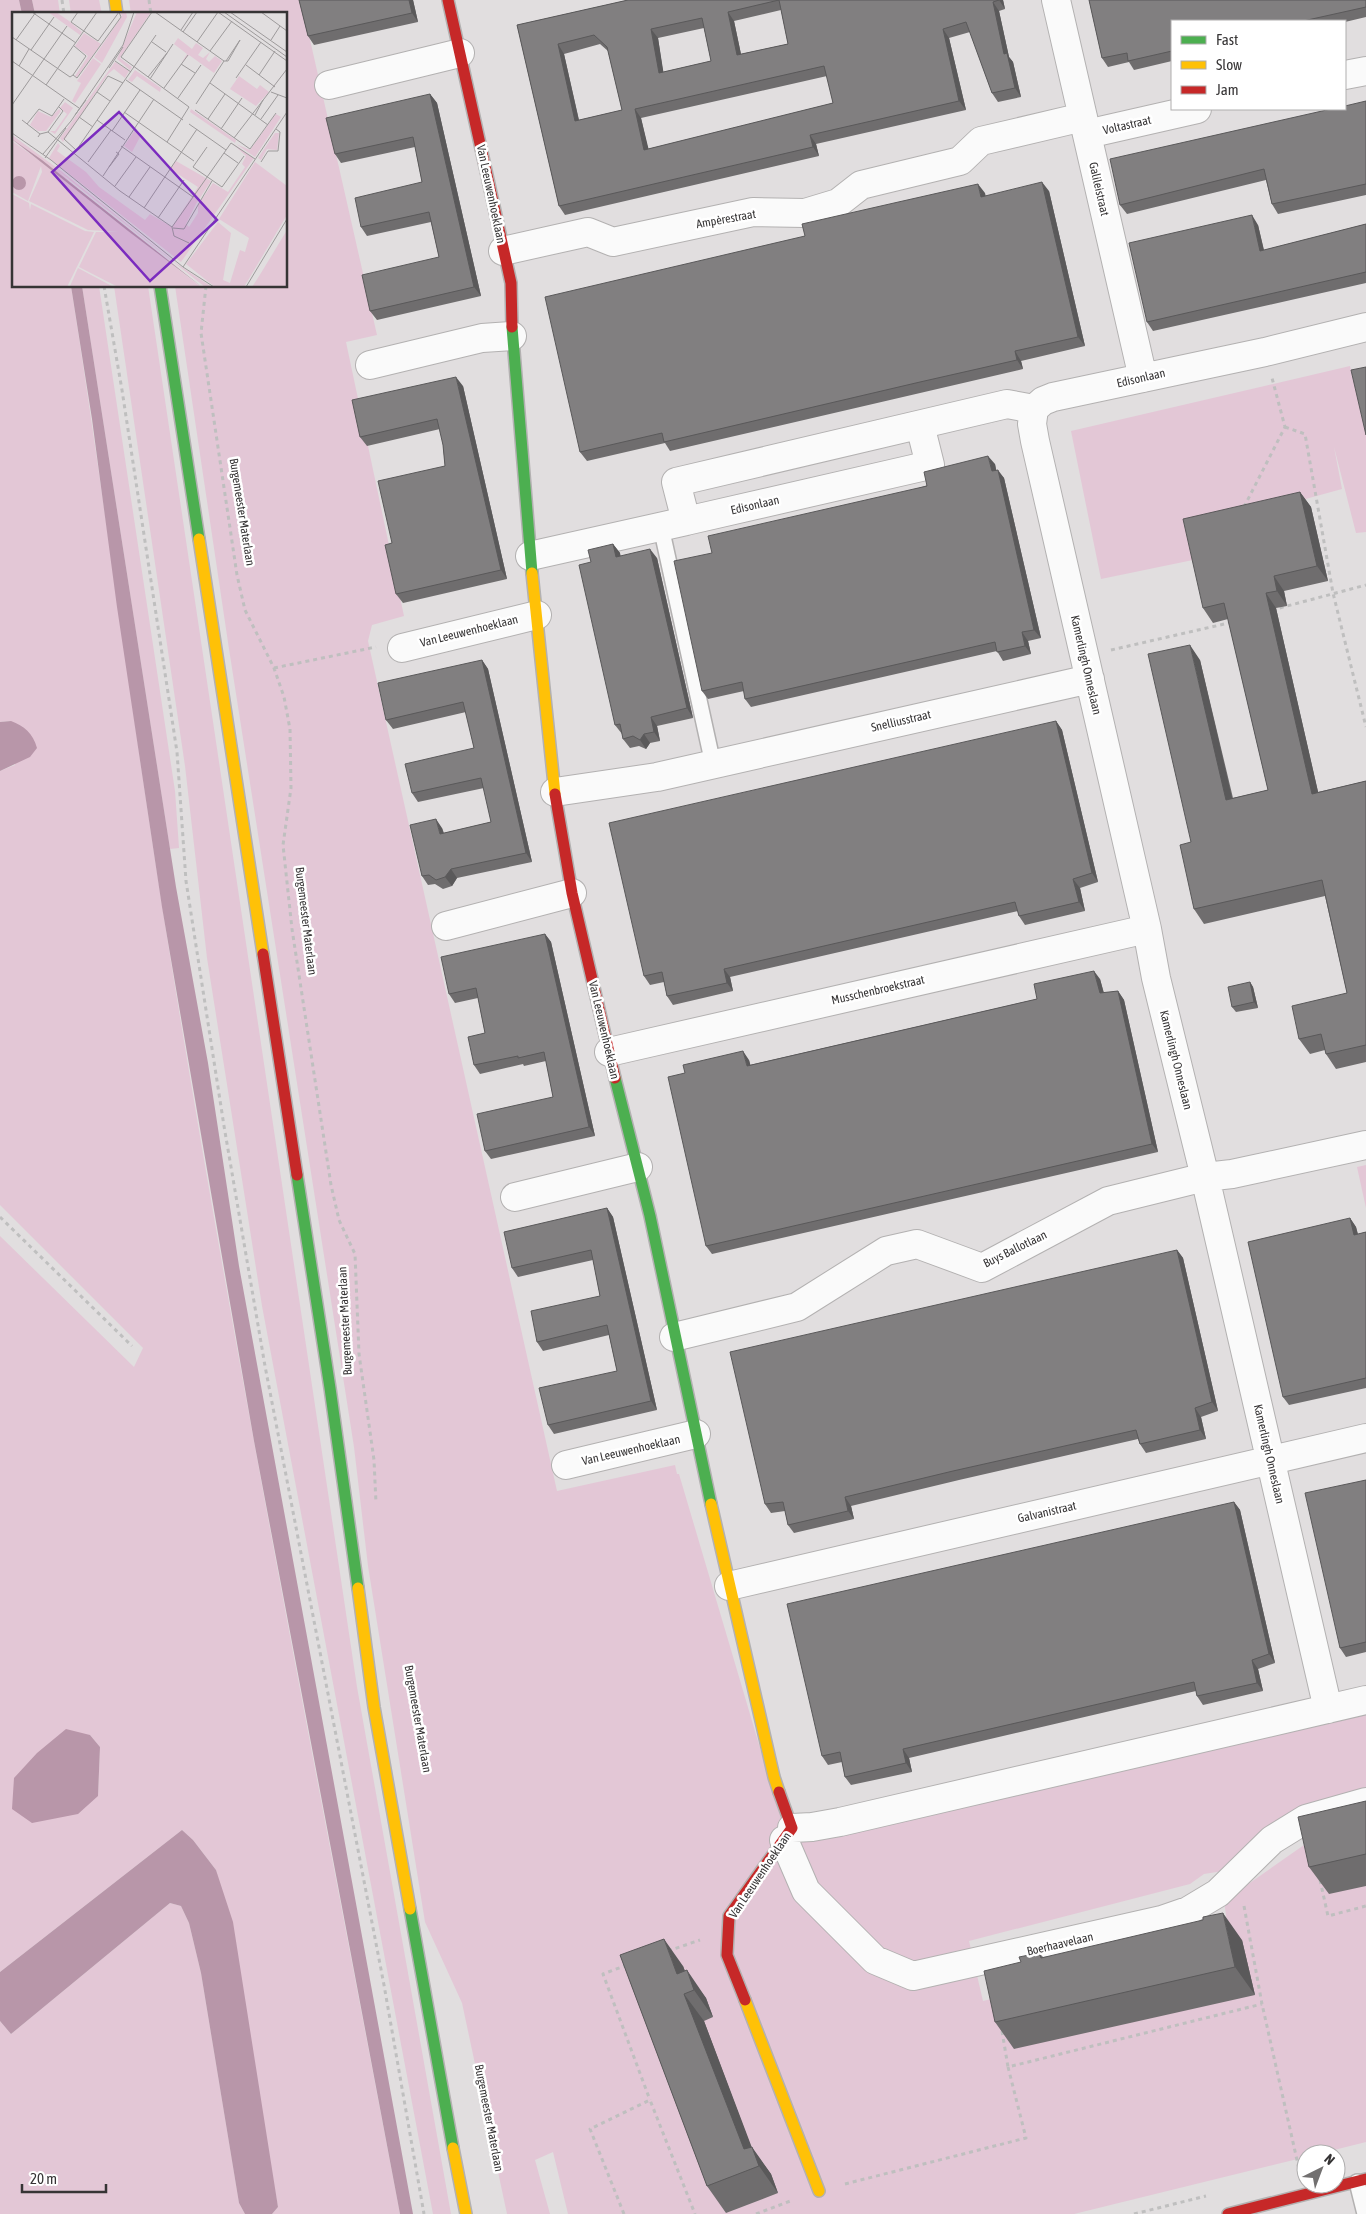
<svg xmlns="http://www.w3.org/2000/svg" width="1366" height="2214" font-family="'Asap Condensed',sans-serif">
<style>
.green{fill:#e3c7d6;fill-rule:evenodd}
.water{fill:#b896a9}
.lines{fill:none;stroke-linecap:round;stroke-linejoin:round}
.lane-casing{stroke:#b3b1b1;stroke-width:18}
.street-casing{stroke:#b3b1b1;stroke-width:30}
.fast-casing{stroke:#b3b1b1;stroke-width:14}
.slow-casing{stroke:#b3b1b1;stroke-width:14}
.jam-casing{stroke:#b3b1b1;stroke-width:14}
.path{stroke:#bfbfbf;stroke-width:3;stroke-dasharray:4 4;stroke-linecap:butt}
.lane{stroke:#fafafa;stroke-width:15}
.street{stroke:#fafafa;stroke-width:28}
.fast{stroke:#4caf50;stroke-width:11}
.slow{stroke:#ffc107;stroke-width:11}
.jam{stroke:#c62828;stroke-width:11}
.wall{fill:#6f6d6e;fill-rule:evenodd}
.shaded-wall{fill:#5a595a}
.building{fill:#817f80;stroke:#5a595a;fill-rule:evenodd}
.labels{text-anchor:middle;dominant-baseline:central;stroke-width:5;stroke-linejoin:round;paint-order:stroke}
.street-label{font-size:12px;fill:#363435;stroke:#fff}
.inset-road{fill:none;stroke:#9d9a9b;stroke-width:1}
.view{fill:#7b2cbf;fill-opacity:0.15;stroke:#7b2cbf;stroke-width:2.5}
.inset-edge{fill:none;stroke:#363435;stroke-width:2.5}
</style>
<rect width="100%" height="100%" fill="#e1dedf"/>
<path class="green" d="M0,0H19L22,14H14V286H71C104,497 131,708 164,918C233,1352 318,1783 400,2214H272L278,2207L216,1870L193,1840L182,1830L0,1972V1236L134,1367L143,1348L0,1205V771L15,765L11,721L0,722ZM90,1735L100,1747L98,1795Z
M32,0H58L60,14H35Z
M69,0H99L102,14H71Z
M129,0H301L377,335L346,342L404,616L372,625L368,641L557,1491L675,1465L677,1474H679L786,1836L1366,1696V1793L1292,1811L1223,1871L1204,1874L1190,1884L969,1941L983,2001L1230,1943L1224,1901L1304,1845L1366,1830V2142L1318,2154H1306V2157L1074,2214H568L553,2152L535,2160L550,2214H507L462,2003L425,1922L368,1566L354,1447L229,649L175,286H286V14H131Z
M82,286H99L175,791L179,848L170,849Z
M114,286H148L357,1687L451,2214H433L262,1306L207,958L185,766Z
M1350,366L1366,435V532L1356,533L1334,447L1342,489L1186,532L1193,560L1101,579L1071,431Z
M1366,1165V1208L1357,1167Z
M170,1903L181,1906L189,1923L201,1973L239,2203L245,2214H0V2021L11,2034Z"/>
<path class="water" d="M19,0H32L35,14H22Z
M71,286H82L176,887L208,1063L239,1266L413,2214H400L254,1441L225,1274L162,907L117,607L92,419Z
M11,721C24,726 33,733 37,748L30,757L0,771V722Z
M66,1729L90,1735L100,1747L98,1796L78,1814L32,1823L12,1809L14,1778L37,1753Z
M182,1830L193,1840L216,1870L233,1922L278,2207L272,2214H245L239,2203L201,1973L189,1923L181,1906L170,1903L11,2034L0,2021V1972Z"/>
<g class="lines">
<defs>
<path id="lane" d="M661,527L713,764
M1357,2182L1365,2214"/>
<path id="street" d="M1056,0L1143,378
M1345,75L1366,71
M329,85L460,53
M1087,134L1197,109
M503,251L588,232L613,242L753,212L805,213L838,203L861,185L960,161L981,141L1083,117
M370,365L482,338L512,336
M1034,409L1032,424L1035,441L1147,929L1156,978L1205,1177L1328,1709
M686,521L930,465L920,425
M530,556L686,521L676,482L1007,404L1034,409L1043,401L1053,397L1265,352L1366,327
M402,648L537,615
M555,792L657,777L1090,679
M446,926L572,893
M609,1052L1147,929
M515,1197L638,1167
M674,1337L797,1307L886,1251L917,1244L982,1268L1108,1201L1205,1177L1232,1174L1366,1145
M566,1465L696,1434
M729,1586L1366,1438
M792,1828L812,1827L840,1822L1366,1700
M784,1840L806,1891L875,1960L913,1976L1162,1920L1188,1911L1218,1893L1272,1840L1306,1819L1366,1802"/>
<path id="fast" d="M160,286L199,539
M512,327L532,573
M615,1078L650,1216L711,1504
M297,1175L330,1388L358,1588
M410,1909L453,2148"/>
<path id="slow" d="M115,0L117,14
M199,539L263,954
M532,573L555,794
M711,1504L774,1777L779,1792
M358,1588L374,1707L410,1909
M745,2000L819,2191
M453,2148L466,2214"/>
<path id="jam" d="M448,0L511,283L512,327
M555,794L572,893L615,1078
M263,954L297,1175
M745,2000L727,1955L729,1916L792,1828L779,1792
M1228,2214L1366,2179"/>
</defs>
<use href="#lane" class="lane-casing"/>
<use href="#street" class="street-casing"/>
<use href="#fast" class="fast-casing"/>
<use href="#slow" class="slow-casing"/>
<use href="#jam" class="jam-casing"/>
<path class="path" d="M62,0L64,14
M149,0L151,14
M104,286L122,390L177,752L186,881L224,1126L265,1366L384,1985L424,2214
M206,286L201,333L237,575L245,610L274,668L284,697L290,729L291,788L283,845L292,929L331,1185L339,1220L355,1254L359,1354L374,1460L376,1503
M1285,427L1305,434L1333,593L1366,727
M1244,507L1285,427L1272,378
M1272,610L1366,585
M1111,650L1233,622
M274,668L376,647
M0,1217L132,1346
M1320,1880L1328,1916L1366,1906
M1244,1906L1262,2004L1299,2169
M668,1951L700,1940
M627,1965L603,1974L650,2100
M1002,2031L1008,2067
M845,2184L1026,2138L1008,2067L1262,2004
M624,2214L590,2129L650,2100L695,2214
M756,2214L793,2200
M1134,2214L1206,2196"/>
<use href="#lane" class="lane"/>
<use href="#street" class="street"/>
<use href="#fast" class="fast"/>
<use href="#slow" class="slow"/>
<use href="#jam" class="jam"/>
</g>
<path class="wall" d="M299,0H413L418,22L314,45L308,36Z
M628,0H1003L1005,9L999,11L1009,57L1013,62L1021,97L998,102L992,93L970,32L949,38L966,110L816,144L819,156L565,215L559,206L517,25ZM781,10L788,44L741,54L734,21ZM704,28L711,61L663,72L658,38ZM600,44L608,51L622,110L579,120L564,54ZM827,76L833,103L648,149L641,118Z
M1089,0H1366V17L1345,22V21H1172V61L1134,70L1129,62L1108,67L1102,58Z
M430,94L437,103L481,296L377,320L370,311L439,257L431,222L367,236L361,227L422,182L415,147L341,163L335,154Z
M1366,101V195L1278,214L1272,204L1266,180L1127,214L1120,205Z
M1049,191L1085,346L1021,361L1023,369L670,451L665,443L587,461L580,452L805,236L985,193V196Z
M1366,224V283L1153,331L1147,322L1258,225L1264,250Z
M463,386L507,579L403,603L396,594L445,466L443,445L440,429L367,446L360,437Z
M995,464L996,470L1004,478L1041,638L1028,641L1031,654L1003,661L997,651L751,707L745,699L744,691L708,699L702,691L712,553Z
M1300,492L1311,507L1328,581L1284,591L1287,606L1276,608L1318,792L1366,781V1062L1336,1069L1326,1054L1325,1050L1310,1054L1299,1039L1347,993L1325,896L1204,924L1194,909L1191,842L1200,660L1233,798L1268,790L1228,619L1213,623L1203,608Z
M613,544L620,553V556L657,558L693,718L657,726L660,741L650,743L646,749L639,746L630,748L623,739L622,734L615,725L591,562Z
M482,660L488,669L532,862L457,878L452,886L443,889L435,884L428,885L422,876L442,828L444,833L491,822L484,788L418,802L412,793L474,748L466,712L393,729L386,720Z
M1056,721L1062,730L1098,882L1080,888L1085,911L1025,925L1019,916L1018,911L730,977L733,991L673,1005L667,996L664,982L650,985L644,976Z
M545,934L551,942L595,1136L491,1159L485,1151L553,1097L546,1061L524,1066L523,1064L480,1074L474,1065L485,1033L478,998L455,1003L449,994Z
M1100,979L1104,993L1118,991L1124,1000L1158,1152L712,1254L706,1246L749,1060L750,1065L1037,999Z
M1250,982L1253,987L1258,1008L1236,1012L1232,1007Z
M607,1208L613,1217L657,1410L554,1434L548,1425L617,1371L609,1335L543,1351L537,1342L600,1296L593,1260L518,1277L512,1268Z
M1350,1218L1356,1227L1358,1234L1366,1232V1388L1289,1405L1283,1397Z
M1177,1250L1183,1258L1218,1411L1201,1417L1206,1439L1146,1453L1140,1444L1138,1439L959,1480L851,1506L854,1519L794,1533L788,1525L785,1511L771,1513L765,1504Z
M1366,1480V1652L1346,1657L1340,1648Z
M1234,1502L1240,1510L1275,1663L1258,1669L1263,1691L1203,1705L1197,1696L1196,1691L909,1758L912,1772L851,1785L845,1777L842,1762L828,1765L822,1756Z
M1366,1801V1886L1329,1894L1309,1867Z
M1242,1940L1255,1995L1014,2049L995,2022L1021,1962L1039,1953L1043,1957Z
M620,1955L683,1966L685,1971L706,1998L713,2017L704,2021L751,2147L771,2174L778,2193L726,2213L707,2186Z"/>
<path class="shaded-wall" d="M409,0H413L418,22L412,13Z
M999,0H1003L1005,9Z
M993,2L999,11L1009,57L1013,62L1021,97L1015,88L1004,54Z
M728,12L734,21L743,64L737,55Z
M651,29L658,38L665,82L659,73Z
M943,29L949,38L966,110L959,101Z
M558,44L564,54L581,130L575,121Z
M430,94L437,103L481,296L474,287Z
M635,109L641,118L651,159L644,150Z
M810,135L816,144L819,156L813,147Z
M1042,182L1049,191L1085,346L1078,337Z
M978,184L985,193L988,206L981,197Z
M1252,215L1258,225L1266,260L1260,251Z
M1015,351L1021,361L1023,369L1017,360Z
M456,377L463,386L507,579L501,570Z
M988,456L995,464L998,480L992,471Z
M998,470L1004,478L1041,638L1034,630Z
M1300,492L1311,507L1328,581L1317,566Z
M613,544L620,553L623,566L616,557Z
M650,549L657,558L693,718L687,708Z
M1274,576L1284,591L1287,606L1277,591Z
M1266,593L1276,608L1322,809L1312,794Z
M1022,632L1028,641L1031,654L1025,646Z
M1190,645L1200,660L1236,815L1226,800Z
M482,660L488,669L532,862L526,853Z
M651,717L657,726L660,741L654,732Z
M1056,721L1062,730L1098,882L1092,873Z
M644,734L650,743L646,749L640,740Z
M436,819L442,828L446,843L440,834Z
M451,869L457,878L452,886L445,877Z
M1073,879L1080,888L1085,911L1079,902Z
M545,934L551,942L595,1136L589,1127Z
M724,969L730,977L733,991L727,983Z
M1094,971L1100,979L1106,1002L1100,993Z
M1250,982L1253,987L1258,1008L1254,1002Z
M1118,991L1124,1000L1158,1152L1152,1144Z
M743,1051L749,1060L753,1074L747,1066Z
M607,1208L613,1217L657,1410L651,1401Z
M1350,1218L1356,1227L1360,1244L1354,1235Z
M1177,1250L1183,1258L1218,1411L1212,1402Z
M1195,1408L1201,1417L1206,1439L1200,1430Z
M845,1497L851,1506L854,1519L848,1511Z
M1234,1502L1240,1510L1275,1663L1269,1654Z
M1252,1660L1258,1669L1263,1691L1257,1683Z
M903,1749L909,1758L912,1772L906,1763Z
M1223,1913L1242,1940L1255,1995L1235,1967Z
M664,1939L683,1966L692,1991L677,1974Z
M687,1970L706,1998L713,2017L694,1990Z
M684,1994L704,2021L757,2161L752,2147L771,2174L778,2193L759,2166L744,2149Z"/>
<path class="building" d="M299,0H409L412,13L308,36Z
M628,0H999L993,2L1004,54L1007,53L1015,88L992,93L966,22L943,29L959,101L810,135L813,147L559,206L517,25ZM779,0L788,44L737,55L728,12ZM702,18L711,61L659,73L651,29ZM594,35L607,47L622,110L575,121L558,44ZM824,66L833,103L644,150L635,109Z
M1089,0H1366V7L1303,21H1172V51L1128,61L1127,53L1102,58Z
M430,94L474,287L370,311L362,275L439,257L429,212L361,227L355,198L422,182L413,137L335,154L326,118Z
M1366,101V184L1272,204L1264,169L1120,205L1110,159L1331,109H1345V106Z
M1042,182L1078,337L1015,351L1017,360L920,382L664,442L662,433L580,452L545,297L805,236L802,224L894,203L978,184L981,197Z
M1252,215L1260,251L1366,224V272L1147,322L1129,243Z
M1366,367V435L1351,370Z
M456,377L501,570L396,594L385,545L392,543L378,481L445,466L443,445L437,419L360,437L352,400Z
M988,456L992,471L998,470L1034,630L1022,632L1025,646L997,652L995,642L745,699L742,682L702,691L674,561L712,553L708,536L927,486L924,472Z
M1300,492L1317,566L1274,576L1277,591L1266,593L1312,794L1366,781V1045L1326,1054L1321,1034L1299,1039L1292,1006L1347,993L1322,880L1194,909L1180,845L1191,842L1148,654L1190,645L1226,800L1268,790L1224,603L1203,608L1183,519Z
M613,544L616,557L650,549L687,708L651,717L654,732L644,734L640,740L633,736L623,739L620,724L615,725L579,565L591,562L588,550Z
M482,660L526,853L451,869L445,877L436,880L429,875L422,876L410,825L436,819L440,834L491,822L481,778L412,793L405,764L474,748L463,702L386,720L378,683Z
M1056,721L1092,873L1073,879L1079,902L1019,916L1015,902L724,969L727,983L667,996L662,972L644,976L609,823Z
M545,934L589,1127L485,1151L477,1114L553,1097L544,1052L518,1058V1056L474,1065L468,1037L485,1033L476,988L449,994L441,957Z
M1094,971L1100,993L1118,991L1152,1144L706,1246L668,1077L685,1073L683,1065L743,1051L747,1066L929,1024L1037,999L1034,984Z
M1250,982L1254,1002L1232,1007L1228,987Z
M607,1208L651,1401L548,1425L539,1388L617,1371L607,1325L537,1342L531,1311L600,1296L591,1250L512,1268L504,1232Z
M1350,1218L1354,1235L1366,1232V1378L1283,1397L1248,1242Z
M1177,1250L1212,1402L1195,1408L1200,1430L1140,1444L1136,1430L953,1471L845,1497L848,1511L788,1525L783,1502L765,1504L730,1352Z
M1366,1480V1642L1340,1648L1305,1493Z
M1234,1502L1269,1654L1252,1660L1257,1683L1197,1696L1194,1682L1142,1694L903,1749L906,1763L845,1777L840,1752L822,1756L787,1604Z
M1366,1801V1854L1309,1867L1298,1817Z
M1223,1913L1235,1967L995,2022L984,1971L1021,1962L1019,1957L1039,1953L1041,1958L1203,1920V1917Z
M664,1939L677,1974L687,1970L694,1990L684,1994L744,2149L752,2147L759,2166L707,2186L620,1955Z"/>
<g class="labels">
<g class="street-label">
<text transform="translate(1127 125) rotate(-13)">Voltastraat</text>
<text transform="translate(1099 189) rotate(77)">Galileistraat</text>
<text transform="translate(491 194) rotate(78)">Van Leeuwenhoeklaan</text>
<text transform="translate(726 219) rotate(-10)">Ampèrestraat</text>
<text transform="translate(1141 378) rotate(-13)">Edisonlaan</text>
<text transform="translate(755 505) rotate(-13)">Edisonlaan</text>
<text transform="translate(242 512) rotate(81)">Burgemeester Materlaan</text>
<text transform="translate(469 631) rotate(-14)">Van Leeuwenhoeklaan</text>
<text transform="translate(1086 665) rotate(77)">Kamerlingh Onneslaan</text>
<text transform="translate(901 721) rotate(-13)">Snelliusstraat</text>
<text transform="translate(306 921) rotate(83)">Burgemeester Materlaan</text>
<text transform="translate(878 990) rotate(-13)">Musschenbroekstraat</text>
<text transform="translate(604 1030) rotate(77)">Van Leeuwenhoeklaan</text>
<text transform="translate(1176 1060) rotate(76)">Kamerlingh Onneslaan</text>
<text transform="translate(1015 1249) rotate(-26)">Buys Ballotlaan</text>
<text transform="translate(345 1321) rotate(-93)">Burgemeester Materlaan</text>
<text transform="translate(631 1450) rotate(-13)">Van Leeuwenhoeklaan</text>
<text transform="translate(1269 1454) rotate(77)">Kamerlingh Onneslaan</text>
<text transform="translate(1047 1512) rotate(-13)">Galvanistraat</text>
<text transform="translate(418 1719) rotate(80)">Burgemeester Materlaan</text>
<text transform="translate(760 1875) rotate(-56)">Van Leeuwenhoeklaan</text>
<text transform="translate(1060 1944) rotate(-13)">Boerhaavelaan</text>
<text transform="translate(489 2118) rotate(79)">Burgemeester Materlaan</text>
</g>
</g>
<g transform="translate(12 12)">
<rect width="275" height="275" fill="#e1dedf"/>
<path d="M36,0H44L57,9L70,20L68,23ZM108,0H114L115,5L90,51L82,45L110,4ZM125,0H139L108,46L120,55L118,58L105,47ZM72,21L89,32L65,65L63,64L76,44L63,34ZM166,26L180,37L184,31L191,36L186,43L191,46L198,40L194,47L197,50L203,44L210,49L202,61L177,43L170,50L175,42L162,32ZM81,46L89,52L63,91L60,89L69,71L65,69ZM103,50L117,59L113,66L102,57L96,62L51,130L48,126ZM123,58L149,76L148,80L125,64L120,70L116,68ZM227,64L245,77L248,73L257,80L244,94L218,77ZM53,90L61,96L43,122L38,119H43L55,102L48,96ZM47,97L49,99L34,119H26L18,113L26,99L39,105ZM179,97L224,128L223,131L178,100ZM264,102L269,105L243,145L224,132L238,138ZM123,118L132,125H128L120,140L112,134ZM263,121H267L265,138L255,137L249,148L246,146ZM0,123L49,159L162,250L200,275H193L44,157L89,198L189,275H106L67,255L84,220H107L76,218L17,189L30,160L29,154L16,189L0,180V171L7,178L12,166L0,167V129L48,163L0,128ZM46,131L48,134L45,139L74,160L87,175L133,208L138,202L160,215L186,175L158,157L164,149L199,169L184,192L174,212L177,215L186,201V193L201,171L216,180L233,155L230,152L234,144L221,132L242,146L169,250L37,146ZM243,150L275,174V203L232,275H203L174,252L206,210L219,221L211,268L218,271L228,238L233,240L237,226L207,207ZM0,182L17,191L18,198L19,192L73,219L82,220L55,275H0ZM275,218V275H240L249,261ZM66,256L96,272L102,275H60L58,274Z" fill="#e3c7d6"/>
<path d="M0,127L30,148L190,275L116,219ZM0 171a7 7 0 1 1 14 0a7 7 0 1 1-14 0Z" fill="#b896a9"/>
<path class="inset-road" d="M20,0L64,31M140,0L109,45L177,95L155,130M143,0L212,49M206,0L275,49M212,0L275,45M218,0L275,40M249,0L275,19M169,18L181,0M171,20L185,0M0,25L58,65L61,63M4,28L24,0M259,28L268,14M140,30L154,40M185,30L206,0M62,34L74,44L61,63L65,66L109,5L107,0L86,29L59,10L66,0M19,38L42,5M198,39L220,9M0,49L67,96M103,49L119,60M169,52L183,61M234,53L263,75M7,54L17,37M97,56L111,35M247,63L263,39M136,65L155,41M224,66L249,30M138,67L161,32M114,68L171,108M198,71L256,113M34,73L85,0M152,76L176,43M85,80L98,89M259,80L275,86M166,86L189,53M184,92L212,49H216L228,28L214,49M0,93L55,14M183,98L238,137L264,101M112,100L182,149M63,103L74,88M243,103L251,88M67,105L81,115M196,107L213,82M249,107L266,83M10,108L28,122L26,125M85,108L113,128M15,112L27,97L40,104L52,87M177,112L214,138M209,117L230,86M100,119L128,78M36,120L108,179L160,215L162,224L177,231M0,121L39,148L171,255L275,100M28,122L36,120L51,99L47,95M222,126L275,57M109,134L181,185M195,135L181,155L210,175L232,144M64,138L52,127L69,103L96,64L111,71M63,140L144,23M212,141L226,151M31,142L59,109L111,33L122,0M33,146L54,116M76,150L99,118M249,150L256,139H266L268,120L264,117M97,155L107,142L104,140M91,164L142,87M103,174L124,145M117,185L138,155M132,196L185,117M146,206L172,168M160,215L219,131L243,147M161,216L172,217L200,169M171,255L202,275M234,275L275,207"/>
<path class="view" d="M107,100L205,208L138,269L40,160Z"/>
<rect width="275" height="275" class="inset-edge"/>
</g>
<rect x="1171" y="20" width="175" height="90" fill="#ffffff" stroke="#afaeae"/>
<rect x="1181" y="36" width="25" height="8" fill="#4caf50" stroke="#afaeae"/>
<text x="1216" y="45" font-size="15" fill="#363435">Fast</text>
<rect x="1181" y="61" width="25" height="8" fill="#ffc107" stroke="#afaeae"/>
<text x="1216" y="70" font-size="15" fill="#363435">Slow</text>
<rect x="1181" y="86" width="25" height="8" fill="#c62828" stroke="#afaeae"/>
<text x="1216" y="95" font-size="15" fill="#363435">Jam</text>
<g transform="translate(1321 2169) rotate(42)"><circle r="24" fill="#ffffff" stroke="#afaeae"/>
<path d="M0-4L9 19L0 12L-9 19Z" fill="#727070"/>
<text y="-8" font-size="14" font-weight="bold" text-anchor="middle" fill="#363435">N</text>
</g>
<path d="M22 2184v8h84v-8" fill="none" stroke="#363435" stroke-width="2.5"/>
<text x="30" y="2184" font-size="15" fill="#363435" stroke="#ffffff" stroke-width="4" paint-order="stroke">20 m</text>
</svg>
